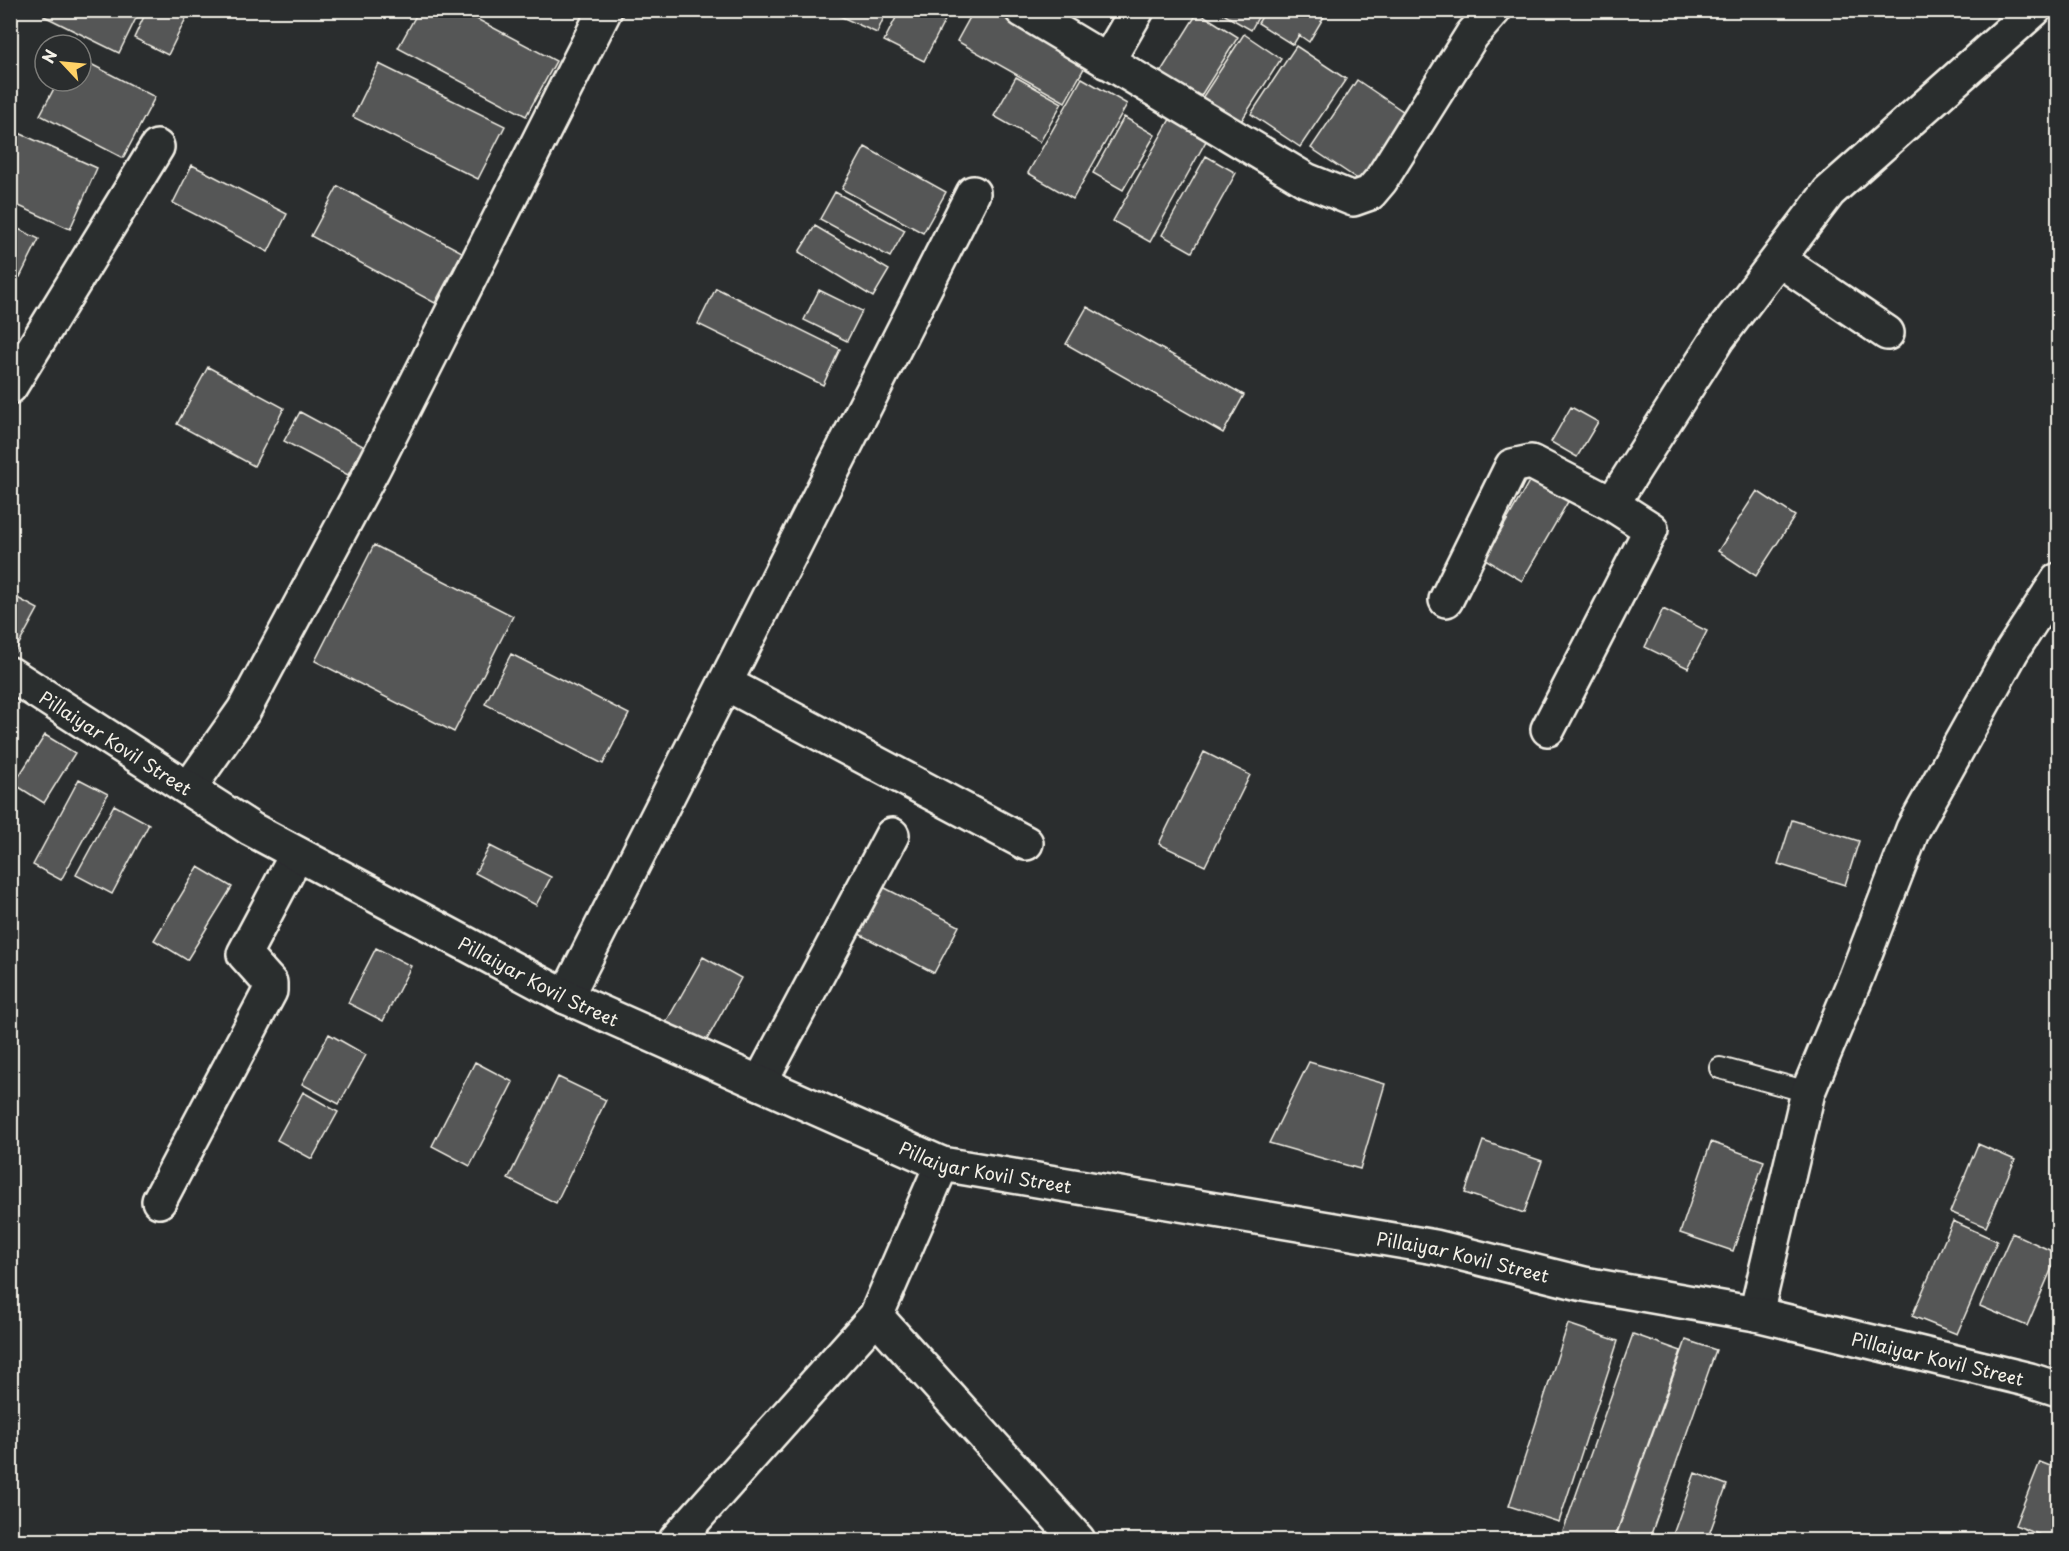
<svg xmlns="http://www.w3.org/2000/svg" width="2069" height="1551" font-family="'Playpen Sans',sans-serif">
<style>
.building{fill:#555756;stroke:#f4f1e8;stroke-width:1.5}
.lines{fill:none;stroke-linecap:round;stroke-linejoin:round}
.lane-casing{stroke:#f4f1e8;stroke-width:24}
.street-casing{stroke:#f4f1e8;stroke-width:38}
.secondary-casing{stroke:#f4f1e8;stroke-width:38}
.lane{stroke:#2a2d2e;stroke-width:20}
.street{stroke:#2a2d2e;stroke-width:33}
.secondary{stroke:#2a2d2e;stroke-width:33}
.labels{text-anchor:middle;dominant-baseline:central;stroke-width:6;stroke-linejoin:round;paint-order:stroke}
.street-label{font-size:18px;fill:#f4f1e8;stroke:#2a2d2e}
</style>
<rect width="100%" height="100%" fill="#2a2d2e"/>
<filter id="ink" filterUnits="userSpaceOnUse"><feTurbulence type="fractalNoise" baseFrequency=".0167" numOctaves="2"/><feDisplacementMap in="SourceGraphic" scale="12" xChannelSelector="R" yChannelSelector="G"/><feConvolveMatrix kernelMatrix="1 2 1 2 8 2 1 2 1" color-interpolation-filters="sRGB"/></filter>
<g filter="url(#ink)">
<path class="building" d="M46,10H140L119,53L44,16Z
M147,10H190L168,55L134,38Z
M419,10H460L556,61L526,116L398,48Z
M837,10H887L877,33L835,14Z
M900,10H950L924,61L884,41Z
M974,10H995L1087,63L1065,102L957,41Z
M1216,10H1262L1251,30Z
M1266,10H1328L1309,42L1299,35L1293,45L1258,23Z
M1198,12L1238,37L1195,105L1156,79Z
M1244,34L1281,59L1238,126L1200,101Z
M1296,46L1346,79L1300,147L1251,114Z
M81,59L155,97L123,158L40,115L58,81H81Z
M379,64L505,126L478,179L353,117Z
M1016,77L1062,103L1040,142L994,116Z
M1082,78L1127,104L1073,199L1028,173Z
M1357,80L1407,114L1362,182L1311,148Z
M1174,112L1211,132L1150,242L1113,221Z
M1124,117L1155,135L1123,190L1093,173Z
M10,129L97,168L70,229L10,202Z
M865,147L946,192L923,233L842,189Z
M1206,156L1236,173L1192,252L1162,235Z
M192,165L287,214L268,252L173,203Z
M338,186L462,252L435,303L311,236Z
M835,192L905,230L890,257L820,219Z
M10,225L39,239L20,277L10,272Z
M815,226L889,270L873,297L799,252Z
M716,288L840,349L823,385L698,324Z
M819,290L862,311L847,341L804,320Z
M1087,307L1244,395L1223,433L1066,344Z
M208,367L284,408L254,466L177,424Z
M1571,407L1598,422L1577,457L1551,442Z
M300,412L363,446L348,475L284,441Z
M1531,478L1569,500L1522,581L1485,559Z
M1757,491L1795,516L1756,576L1718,551Z
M374,545L513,616L454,732L315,661Z
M10,594L38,609L14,653L10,651Z
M1663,609L1707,631L1688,668L1645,647Z
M511,654L629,714L603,764L485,704Z
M45,735L75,753L44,803L14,784Z
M1204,752L1250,775L1205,866L1159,844Z
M79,779L108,794L61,880L33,865Z
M114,805L149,824L112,894L76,875Z
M1792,820L1859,841L1845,885L1778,864Z
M490,846L551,877L536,905L475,873Z
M198,867L232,887L187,960L154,940Z
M883,887L959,926L934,973L859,934Z
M376,948L411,966L383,1021L348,1003Z
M703,957L741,978L704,1045L665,1024Z
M329,1034L366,1055L339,1104L302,1084Z
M475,1062L513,1082L470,1166L432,1146Z
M1309,1062L1385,1084L1360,1169L1269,1143Z
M558,1077L606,1100L556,1203L508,1179Z
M303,1092L338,1112L312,1159L277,1140Z
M1483,1141L1542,1161L1524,1213L1465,1193Z
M1711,1142L1764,1161L1733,1251L1680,1233Z
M1978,1144L2015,1160L1986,1227L1950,1212Z
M1953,1221L1997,1241L1957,1334L1912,1316Z
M2012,1233L2058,1254L2027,1326L1980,1306Z
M1568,1324L1618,1341L1559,1522L1509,1506Z
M1633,1334L1681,1351L1614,1540H1560Z
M1686,1340L1716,1350L1649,1540H1639L1617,1533Z
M2040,1462L2058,1469V1540H2053L2015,1525Z
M1695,1473L1727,1485L1707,1540H1671Z"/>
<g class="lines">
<defs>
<path id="lane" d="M1720,1068L1808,1092"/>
<path id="street" d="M1022,10L1306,180L1353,199L1370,193L1381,180L1472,35L1494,10
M1107,62L1137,10
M1778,259L1887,333
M10,387L157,147
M1446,600L1512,466L1531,462L1612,504
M725,683L1026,843
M1548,729L1651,529L1612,504L1718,338L1829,192L2034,10
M189,788L244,710L373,469L605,10
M566,997L973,193
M760,1083L892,835
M159,1201L270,991V983L244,954L297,854
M1756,1314L1808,1092L1856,977L1913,829L2012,651L2058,580
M876,1316L942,1164
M676,1540L876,1316L1078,1540"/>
<g id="secondary">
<path id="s1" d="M10,674L251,829L566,997L942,1164L1435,1247L1584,1284L1756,1314L2030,1380L2058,1389"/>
</g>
</defs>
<use href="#lane" class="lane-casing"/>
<use href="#street" class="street-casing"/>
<use href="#secondary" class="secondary-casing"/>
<use href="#lane" class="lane"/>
<use href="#street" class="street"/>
<use href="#secondary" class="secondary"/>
</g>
</g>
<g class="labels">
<g class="street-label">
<text stroke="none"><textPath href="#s1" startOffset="126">Pillaiyar Kovil Street</textPath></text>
<text stroke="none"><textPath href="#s1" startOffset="612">Pillaiyar Kovil Street</textPath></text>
<text stroke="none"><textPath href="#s1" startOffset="1098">Pillaiyar Kovil Street</textPath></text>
<text stroke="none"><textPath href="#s1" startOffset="1584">Pillaiyar Kovil Street</textPath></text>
<text stroke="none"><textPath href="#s1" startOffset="2070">Pillaiyar Kovil Street</textPath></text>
</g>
</g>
<rect width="2069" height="1551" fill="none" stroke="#2a2d2e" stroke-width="36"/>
<rect x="18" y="18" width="2033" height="1515" fill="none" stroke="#f4f1e8" stroke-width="2" filter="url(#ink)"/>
<g transform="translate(63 63) rotate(296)"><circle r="28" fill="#2a2d2e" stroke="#7b7b78" stroke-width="1.5"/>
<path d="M0-4.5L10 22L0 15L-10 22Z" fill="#ffd166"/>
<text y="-9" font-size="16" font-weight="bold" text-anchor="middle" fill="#f4f1e8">N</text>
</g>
</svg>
